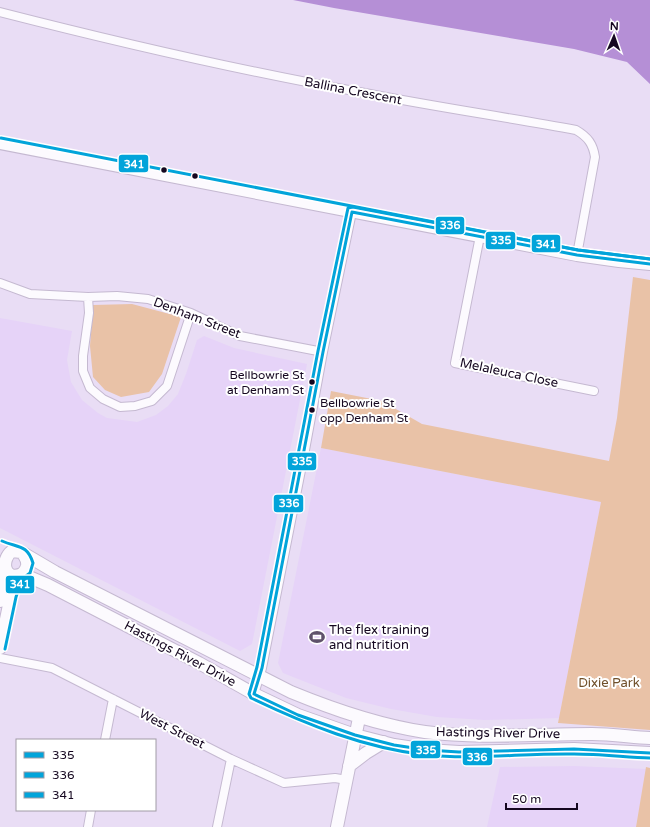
<svg xmlns="http://www.w3.org/2000/svg" width="650" height="827" font-family="'Varela Round',sans-serif">
<style>
.built{fill:#e6d3f8}
.green{fill:#e9c2a7}
.water{fill:#b58fd6}
.lines{fill:none;stroke-linecap:round;stroke-linejoin:round}
.street-casing{stroke:#c5b9d1;stroke-width:10}
.secondary-casing{stroke:#c5b9d1;stroke-width:14}
.street{stroke:#fcfafe;stroke-width:8}
.secondary{stroke:#fcfafe;stroke-width:12}
.bus-1-casing{stroke:#fff;stroke-width:6}
.bus-2-casing{stroke:#fff;stroke-width:6}
.bus-3-casing{stroke:#fff;stroke-width:6}
.bus-1{stroke:#02a4da;stroke-width:3}
.bus-2{stroke:#02a4da;stroke-width:3}
.bus-3{stroke:#02a4da;stroke-width:3}
.bus-dot{fill:#150720;stroke:#fff;stroke-width:1.5}
.labels{text-anchor:middle;dominant-baseline:central;stroke-width:4;stroke-linejoin:round;paint-order:stroke}
.bus-label{font-size:12px;fill:#150720;stroke:#fff;text-anchor:end}
.street-label{font-size:13px;fill:#150720;stroke:#fff}
.poi-label{font-size:13px;fill:#150720;stroke:#fff;text-anchor:start}
.park-label{font-size:13px;fill:#70502b;stroke:#fff}
.line-badge{stroke:#fff;stroke-width:1.5}
.badge-label{font-size:11px;text-anchor:middle;font-weight:bold;fill:#fff}
</style>
<rect width="100%" height="100%" fill="#e9ddf5"/>
<path class="built" d="M0,318L72,331L67,360L71,382L82,400L98,413L107,418L137,422L156,415L168,406L178,394L186,374L197,340L204,336L234,348L307,364L252,644L240,651L0,528Z
M321,448L601,502L559,718L485,720L437,717L391,709L346,698L283,673L278,663Z
M574,766L646,769L636,827H487L500,767Z"/>
<path class="green" d="M633,277L650,280V730L558,723L601,502L321,448L331,391L382,401L422,424L609,461L617,418Z
M132,304L181,317L162,374L149,392L121,397L105,390L93,377L90,346L93,305Z
M646,767L650,768V827H636Z"/>
<path class="water" d="M293,0H650V84L627,62L574,49L334,8Z"/>
<g class="lines">
<defs>
<path id="street" d="M0,12C121,43 243,71 365,93C436,107 506,117 576,130C588,137 593,144 595,157L577,255
M480,236L455,363L594,391
M0,283L30,294L88,297L117,296L148,299L191,313L240,336L323,352
M88,297L89,313L83,356V371L90,388L103,399L120,407L135,406L152,401L167,386L191,313
M0,658L52,668L231,759L284,783L335,778L347,780
M254,694L262,668L305,450L323,352L352,212
M105,740L113,699
M88,827L91,810
M217,827L231,759"/>
<path id="secondary" d="M0,143L577,255L619,261L650,264
M24,555C29,563 28,568 22,574C4,582 0,560 12,551L21,552L55,572L291,692C335,710 378,725 425,732C480,739 537,734 592,734C611,734 631,737 650,738
M22,574L48,585L199,663L254,694L298,715L355,735L394,745L427,750L459,752L574,749L650,753
M0,601L3,590L4,571
M0,648L9,605L18,576
M349,766L366,753L384,742
M337,827L359,718"/>
</defs>
<use href="#street" class="street-casing"/>
<use href="#secondary" class="secondary-casing"/>
<use href="#street" class="street"/>
<use href="#secondary" class="secondary"/>
<defs>
<path id="bus-1" d="M352,212L323,352L262,668L254,694L298,715L355,735L394,745L427,750L459,752L574,749L650,753
M352,212L577,255L650,264"/>
<path id="bus-2" d="M650,758C625,757 599,754 574,754C525,753 475,760 426,755C365,748 307,725 251,698L249,694L257,667L318,351L348,208L353,207L578,250L650,259"/>
<path id="bus-3" d="M1,138L578,250L650,259
M2,541C18,548 27,544 33,563L30,573L22,579L16,597L5,649"/>
</defs>
<use href="#bus-1" class="bus-1-casing"/>
<use href="#bus-2" class="bus-2-casing"/>
<use href="#bus-3" class="bus-3-casing"/>
<use href="#bus-1" class="bus-1"/>
<use href="#bus-2" class="bus-2"/>
<use href="#bus-3" class="bus-3"/>
</g>
<defs>
<symbol id="stadium-bare" viewBox="-9 -9 18 18"><path d="M0-5a6.5 5 0 1 0 0 10a6.5 5 0 1 0 0-10ZM-3.5-1.8h7v3.6h-7Z" fill="#5f526b" stroke="#fff" stroke-width="2.5" paint-order="stroke"/></symbol>
</defs>
<g fill-rule="evenodd">
<use href="#stadium-bare" x="306" y="626" width="22" height="22"/>
</g>
<g class="bus-dot">
<circle cx="164" cy="170" r="3.5"/>
<circle cx="195" cy="176" r="3.5"/>
<circle cx="312" cy="382" r="3.5"/>
<circle cx="312" cy="410" r="3.5"/>
</g>
<g class="labels">
<g class="bus-label">
<text x="304" y="375">Bellbowrie St<tspan x="304" dy="15">at Denham St</tspan></text>
<text x="320" y="403" text-anchor="start">Bellbowrie St<tspan x="320" dy="15">opp Denham St</tspan></text>
</g>
<g class="street-label">
<text transform="translate(353 91) rotate(11)">Ballina Crescent</text>
<text transform="translate(197 318) rotate(21)">Denham Street</text>
<text transform="translate(509 373) rotate(12)">Melaleuca Close</text>
<text transform="translate(180 654) rotate(28)">Hastings River Drive</text>
<text transform="translate(172 729) rotate(27)">West Street</text>
<text transform="translate(498 733) rotate(1)">Hastings River Drive</text>
</g>
<g class="poi-label">
<text x="329" y="630">The flex training<tspan x="329" dy="15">and nutrition</tspan></text>
</g>
<g class="park-label">
<text x="609" y="683">Dixie Park</text>
</g>
</g>
<g class="line-badge">
<rect x="118" y="154" width="31" height="19" rx="4" fill="#02a4da"/>
<rect x="435" y="216" width="30" height="19" rx="4" fill="#02a4da"/>
<rect x="485" y="231" width="31" height="19" rx="4" fill="#02a4da"/>
<rect x="531" y="234" width="30" height="19" rx="4" fill="#02a4da"/>
<rect x="287" y="452" width="30" height="19" rx="4" fill="#02a4da"/>
<rect x="273" y="494" width="31" height="19" rx="4" fill="#02a4da"/>
<rect x="5" y="575" width="30" height="19" rx="4" fill="#02a4da"/>
<rect x="410" y="740" width="31" height="19" rx="4" fill="#02a4da"/>
<rect x="462" y="747" width="31" height="19" rx="4" fill="#02a4da"/>
</g>
<g class="badge-label">
<text x="134" y="168">341</text>
<text x="450" y="229">336</text>
<text x="501" y="244">335</text>
<text x="546" y="248">341</text>
<text x="302" y="465">335</text>
<text x="289" y="507">336</text>
<text x="20" y="588">341</text>
<text x="426" y="754">335</text>
<text x="477" y="761">336</text>
</g>
<rect x="16" y="739" width="140" height="72" fill="#ffffff" stroke="#a19ca6"/>
<rect x="24" y="752" width="20" height="6" fill="#02a4da" stroke="#a19ca6"/>
<text x="52" y="759" font-size="12" fill="#150720">335</text>
<rect x="24" y="772" width="20" height="6" fill="#02a4da" stroke="#a19ca6"/>
<text x="52" y="779" font-size="12" fill="#150720">336</text>
<rect x="24" y="792" width="20" height="6" fill="#02a4da" stroke="#a19ca6"/>
<text x="52" y="799" font-size="12" fill="#150720">341</text>
<g transform="translate(614 36) rotate(2)" stroke="#ffffff" stroke-width="3" paint-order="stroke">
<path d="M0-3L7 15L0 10L-7 15Z" fill="#150720"/>
<text y="-6" font-size="11" font-weight="bold" text-anchor="middle" fill="#150720">N</text>
</g>
<path d="M506 803v6h71v-6" fill="none" stroke="#150720" stroke-width="2"/>
<text x="512" y="803" font-size="12" fill="#150720" stroke="#ffffff" stroke-width="3" paint-order="stroke">50 m</text>
</svg>
